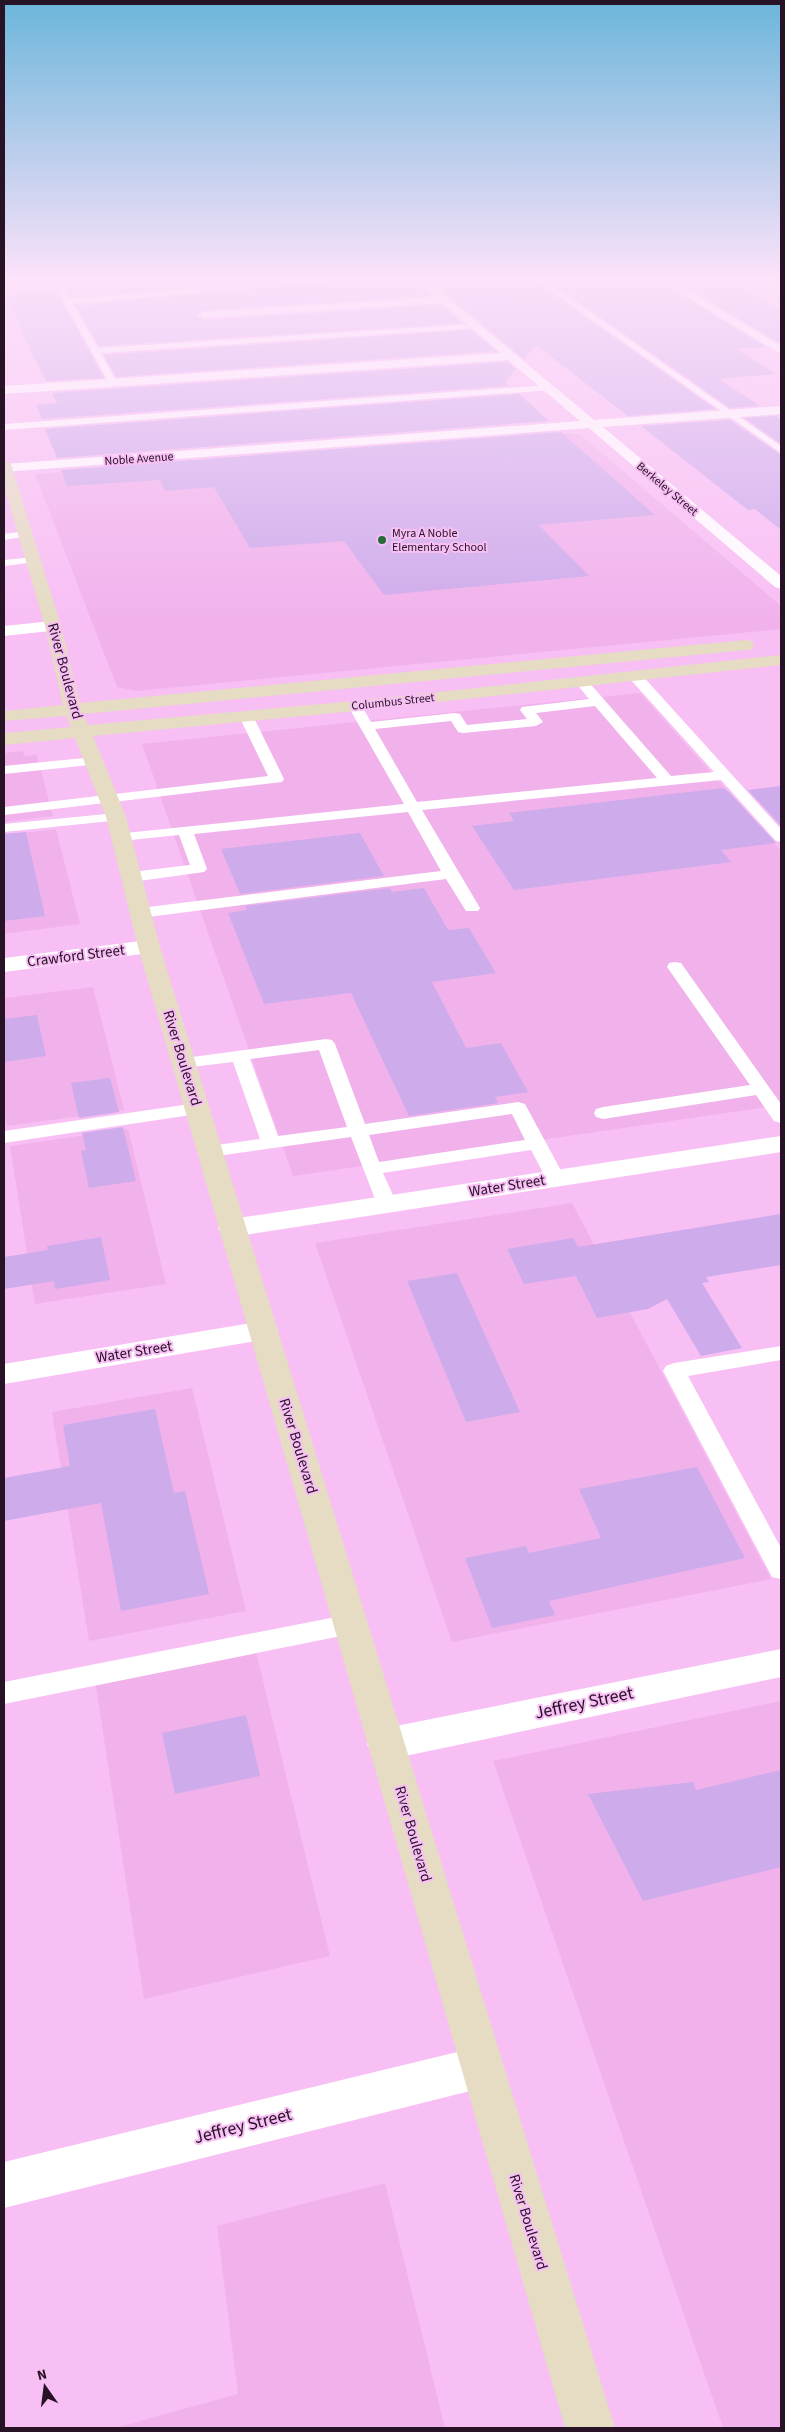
<svg xmlns="http://www.w3.org/2000/svg" width="785" height="2432" font-family="'Source Sans 3',sans-serif">
<style>
.built{fill:#f1b2ec}
.building{fill:#ceabeb}
.lines{fill:none;stroke-linecap:round;stroke-linejoin:round}
.lane{fill:#fff;fill-rule:evenodd}
.street{fill:#fff;fill-rule:evenodd}
.secondary{fill:#e5dcc3;fill-rule:evenodd}
.poi-dot{fill:#266b37;stroke:#f8bff4;stroke-width:2}
.labels{text-anchor:middle;dominant-baseline:central;stroke-width:4;stroke-linejoin:round;paint-order:stroke}
.far-street-label{font-size:12px;fill:#271226;stroke:#f8bff4}
.far-poi-label{font-size:12px;fill:#271226;stroke:#f8bff4;text-anchor:start}
.street-label{font-size:15px;fill:#271226;stroke:#f8bff4}
.near-street-label{font-size:18px;fill:#271226;stroke:#f8bff4}
</style>
<rect width="100%" height="100%" fill="#f8bff4"/>
<path class="built" d="M564,433L581,435L781,606V629L136,691L117,687L35,474Z
M640,693L781,851V1105L293,1176L142,744Z
M23,751L24,756L37,755L53,816L4,822V753Z
M56,829L80,924L4,934V835Z
M93,987L124,1110L7,1126L4,1107V998Z
M128,1129L166,1284L35,1304L10,1146Z
M572,1203L771,1579L452,1642L315,1243Z
M192,1388L246,1611L89,1641L52,1412Z
M255,1648L330,1956L144,1999L95,1680Z
M781,1701V2428H723L493,1761Z
M385,2183L445,2428H115L238,2394L217,2226Z"/>
<path class="building" d="M205,277H314L71,297L67,290Z
M376,277H410L430,295L203,310L196,316L203,320L441,305L463,323L99,346L76,306Z
M426,277H529L715,409L628,416L536,345L524,359Z
M544,277H652L766,347L737,349L776,374L719,379L760,406L730,408Z
M671,277H722L781,310V344Z
M56,291L104,378L46,381L22,334H24L6,296Z
M471,330L496,351L116,377L104,355Z
M507,362L516,369L505,382L509,386L42,419L36,405L57,403L52,393Z
M519,394L549,421L57,458L45,429Z
M776,416L781,420V444L745,418Z
M730,420L781,455V530L755,509L748,510L641,426Z
M561,432L655,515L539,525L589,576L384,595L344,541L250,548L214,487L165,491L160,480L67,486L61,470Z
M781,786V826L748,790Z
M723,788L729,792L776,843L721,850L731,862L514,890L472,826L514,821L509,813Z
M26,832L45,916L4,921V834Z
M360,833L384,876L240,894L221,849Z
M390,888L392,892L424,888L448,930L469,928L496,973L432,982L466,1048L501,1043L528,1092L495,1097L498,1103L409,1116L351,993L264,1004L228,913L247,910L245,906Z
M37,1015L46,1056L4,1062V1019Z
M110,1078L119,1112L79,1118L71,1083Z
M123,1127L136,1181L89,1188L81,1151L86,1150L82,1133Z
M781,1214V1265L706,1277L709,1282L702,1283L742,1348L701,1356L667,1299L648,1309L597,1318L576,1276L524,1284L507,1249L573,1238L578,1247Z
M101,1237L110,1280L55,1289L54,1281L4,1289V1257L48,1250L47,1246Z
M457,1273L520,1412L466,1422L407,1281Z
M155,1409L174,1493L185,1491L209,1594L121,1611L101,1503L4,1521V1478L70,1466L63,1425Z
M697,1467L745,1558L549,1601L555,1615L492,1628L465,1558L526,1546L529,1553L601,1538L579,1489Z
M246,1715L260,1776L175,1794L162,1733Z
M781,1770V1867L643,1901L588,1794L693,1782L696,1790Z"/>
<g class="lines">
<path class="lane" d="M50,277H58L70,299L340,277H374L73,304L98,348L477,324L481,326L477,328L101,353L117,383L113,386L109,383Z
M531,277H540L781,446V453Z
M774,277H781V281Z
M549,385L552,386V390L4,430V424Z
M25,531L29,532V536L4,540V534Z
M33,557L39,560L37,562L4,566V560Z
M635,672L640,673L781,829V842L776,841L721,780L422,810L480,908L478,911H466L446,879L140,918L132,913L140,908L441,871L408,812L194,834L207,869L204,872L132,882L124,877L132,872L190,865L179,835L121,841L116,840L114,837L116,834L404,804L348,706L355,702L360,703L371,722L455,713L460,714L467,725L527,719L520,710L522,707L589,699L575,682L581,678L586,679L671,776L714,772L630,679L629,676ZM595,706L657,778L417,802L375,729L451,721L458,732L463,733L536,726L543,722L536,713Z
M246,712L253,716L284,779L282,782L4,815V807L268,776L239,716Z
M94,757L101,761L99,764L4,774V766Z
M116,813L121,814L123,817L121,820L4,832V824Z
M675,962L681,963L781,1104V1123L774,1121L756,1095L603,1119L596,1117L594,1113L596,1109L603,1107L750,1085L667,967L669,963Z
M326,1039L332,1040L335,1044L365,1124L518,1102L525,1104L565,1178L562,1182L555,1184L548,1182L531,1150L383,1173L397,1204L394,1208L387,1210L380,1208L377,1204L351,1137L210,1157L203,1155L200,1151L203,1147L260,1139L233,1062L183,1068L177,1067L174,1063L177,1059ZM319,1050L347,1127L278,1136L250,1059ZM512,1114L525,1140L379,1162L369,1135Z
M197,1103L204,1105L206,1109L204,1113L4,1143V1131Z
M781,1346V1360L688,1376L781,1548V1579L772,1577L663,1371L666,1366L674,1363Z
M351,1614L360,1617L364,1624L360,1631L351,1634L4,1704V1682Z"/>
<path class="street" d="M412,277H423L594,420L781,406V414L603,427L781,576V589L775,587L589,428L4,472L5,464L580,421L508,360L4,394V386L501,353L442,303L203,318L198,315L203,312L435,297Z
M654,277H667L781,346V354Z
M53,621L59,622L61,626L59,630L4,636V626Z
M149,940L157,942L160,947L157,952L4,972V958Z
M781,1136V1152L232,1237L222,1234L218,1228L222,1222L232,1219Z
M263,1321L273,1324L278,1331L273,1338L4,1384V1364Z
M781,1649V1677L386,1760L373,1755L367,1744L373,1733L386,1728Z
M482,2046L497,2052L504,2067L497,2082L482,2088L4,2208V2162Z"/>
<path class="secondary" d="M43,277H83L78,280L4,287V281Z
M4,460L11,464L61,626L80,703L746,640L752,641L754,645L752,649L746,650L84,714L88,725L355,701L781,655V665L355,711L93,736L126,817L160,947L615,2428H565L138,947L106,817L75,738L4,745V733L71,727L66,716L4,721V711L63,705L45,626L4,486Z"/>
</g>
<linearGradient id="sky" x2="0" y2="1"><stop stop-color="#6bb6db"/><stop offset="0.45" stop-color="#fce2fa"/><stop offset="1" stop-color="#fce2fa" stop-opacity="0"/></linearGradient>
<rect width="785" height="618" fill="url(#sky)"/>
<circle class="poi-dot" cx="382" cy="540" r="5"/>
<g class="labels">
<g class="far-street-label">
<text transform="translate(139 459) rotate(-4)">Noble Avenue</text>
<text transform="translate(667 489) rotate(40)">Berkeley Street</text>
<text transform="translate(393 702) rotate(-6)">Columbus Street</text>
</g>
<g class="far-poi-label">
<text x="392" y="533">Myra A Noble<tspan x="392" dy="14">Elementary School</tspan></text>
</g>
<g class="street-label">
<text transform="translate(65 671) rotate(75)">River Boulevard</text>
<text transform="translate(76 956) rotate(-7)">Crawford Street</text>
<text transform="translate(182 1058) rotate(73)">River Boulevard</text>
<text transform="translate(507 1186) rotate(-9)">Water Street</text>
<text transform="translate(134 1352) rotate(-9)">Water Street</text>
<text transform="translate(298 1446) rotate(73)">River Boulevard</text>
<text transform="translate(413 1834) rotate(74)">River Boulevard</text>
<text transform="translate(528 2222) rotate(73)">River Boulevard</text>
</g>
<g class="near-street-label">
<text transform="translate(584 1703) rotate(-12)">Jeffrey Street</text>
<text transform="translate(243 2126) rotate(-14)">Jeffrey Street</text>
</g>
</g>
<rect width="785" height="2432" fill="none" stroke="#271226" stroke-width="10"/>
<g transform="translate(45 2387) rotate(346)" stroke="#f8bff4" stroke-width="4" paint-order="stroke">
<path d="M0-4L9 19L0 12L-9 19Z" fill="#271226"/>
<text y="-8" font-size="14" font-weight="bold" text-anchor="middle" fill="#271226">N</text>
</g>
</svg>
